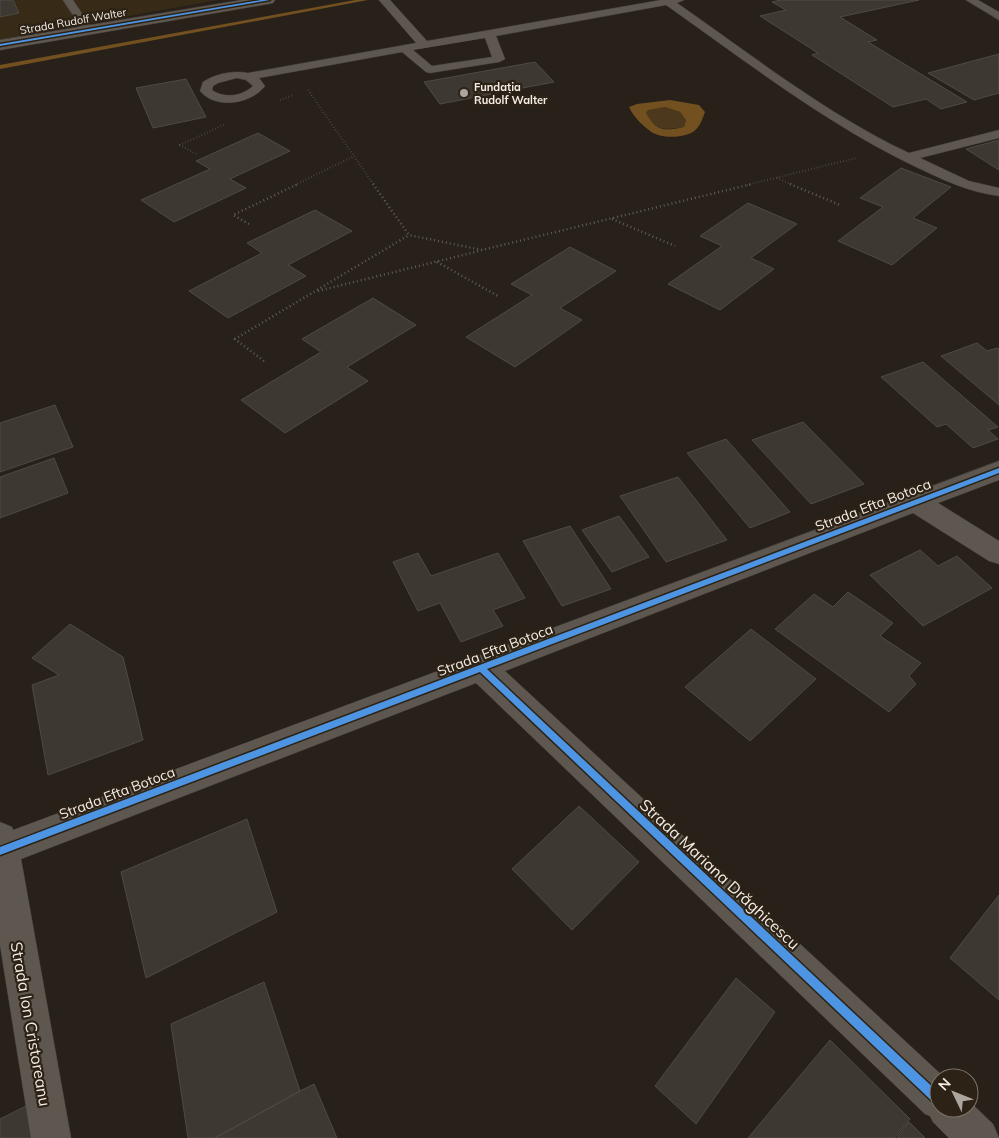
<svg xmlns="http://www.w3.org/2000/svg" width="999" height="1138" font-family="Mulish,sans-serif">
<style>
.built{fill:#372a17}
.green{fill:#4b381d}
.water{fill:#72501f;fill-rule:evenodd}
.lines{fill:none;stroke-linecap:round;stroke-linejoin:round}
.stream{fill:#72501f;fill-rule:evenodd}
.building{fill:#3d3831;stroke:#504a44}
.lane-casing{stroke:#433d37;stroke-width:1}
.street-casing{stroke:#433d37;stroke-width:1}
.secondary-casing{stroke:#433d37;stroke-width:1}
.path-far1{stroke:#625d57;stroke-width:2;stroke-dasharray:0.5 2.5;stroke-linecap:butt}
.path{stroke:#625d57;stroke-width:2.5;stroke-dasharray:1 3;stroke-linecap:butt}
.lane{fill:#5d5750;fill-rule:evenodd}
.street{fill:#5d5750;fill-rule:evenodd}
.secondary{fill:#605951;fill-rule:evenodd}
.cycleway-casing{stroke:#2c2215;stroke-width:3}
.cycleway{fill:#4d94e3;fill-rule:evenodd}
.poi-dot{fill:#aca59d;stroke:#2c2215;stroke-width:2}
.labels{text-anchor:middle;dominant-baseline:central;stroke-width:4.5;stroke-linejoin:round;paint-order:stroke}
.far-street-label{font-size:11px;fill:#f3ece4;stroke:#2c2215}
.far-poi-label{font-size:11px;font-weight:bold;fill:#f3ece4;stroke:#2c2215;text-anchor:start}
.street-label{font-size:14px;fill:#f3ece4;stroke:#2c2215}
.near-street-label{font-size:16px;fill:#f3ece4;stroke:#2c2215}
</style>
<rect width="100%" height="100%" fill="#27211a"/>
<path class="built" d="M0,0H218L0,39Z"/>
<path class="green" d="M665,107L680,112L686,120L684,127C664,130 657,132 646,113L648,109Z"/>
<path class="water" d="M670,100L699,105L705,112C702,120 700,127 693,132C683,138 660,139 650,131C642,125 633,116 629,107L637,104ZM665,107L680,112L686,120L684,127C664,131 657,132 646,113L648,110Z"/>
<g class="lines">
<path class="stream" d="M355,0H368L0,69V65Z"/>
</g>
<path class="building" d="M0,0H13L19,13L0,17Z
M780,0H919L840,17L877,40L868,42L967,102L941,109L926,99L893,107L812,55L818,53L760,16L786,10L772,2Z
M999,54V93L974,100L928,73Z
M535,62L554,82L440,104L424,82Z
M186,79L206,117L153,128L136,88Z
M258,133L290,151L230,179L246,188L174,222L141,200L210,169L196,161Z
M999,140V170L966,149Z
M901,168L951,187L913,218L937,228L892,265L838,241L883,207L860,198Z
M748,203L797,224L751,258L774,269L720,310L668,284L722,246L700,236Z
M315,210L352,231L288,265L306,276L228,318L189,291L262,253L247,243Z
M570,247L616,271L560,308L582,320L515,367L466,337L532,295L511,284Z
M373,298L416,325L347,367L368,381L285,433L241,400L321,352L302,339Z
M977,343L987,351L997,348L999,349V405L941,356Z
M923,362L998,427L988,430L998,439L973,448L946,424L937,427L881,377Z
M55,405L73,447L0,472V423Z
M803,422L864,484L811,504L752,440Z
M726,439L790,512L750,528L687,453Z
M54,458L68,493L0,518V477Z
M678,477L727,540L666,562L620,496Z
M619,516L649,557L612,572L582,530Z
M570,526L611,589L562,606L523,541Z
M920,550L938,566L957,556L992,588L923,626L870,575Z
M418,553L431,576L498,553L525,598L493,610L503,626L461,642L440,603L418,611L393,562Z
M848,592L893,623L880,636L921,663L909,676L916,684L889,712L775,629L814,594L833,607Z
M70,624L123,657L143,740L48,775L32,685L59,675L32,658Z
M751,629L816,679L750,741L685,687Z
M579,806L639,862L572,930L512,869Z
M247,819L277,912L146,978L121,872Z
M999,895V1000L950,958Z
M736,978L775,1012L696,1124L655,1086Z
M264,982L300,1091L215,1138H188L171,1024Z
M830,1040L910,1119L895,1138H748Z
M314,1084L337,1138H215L300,1091Z
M26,1106L32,1138H0V1119Z
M909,1122L925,1138H897Z"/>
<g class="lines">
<defs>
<path id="lane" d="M63,0H73L93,30L92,32H84Z
M379,0H390L427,41L661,0H684L677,3C752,55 826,114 909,153L999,130V138L920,158L969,181L999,188V196C968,192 941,179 914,166C825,123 747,62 666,5L496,36L505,59L499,62L430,73L426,72L402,52L259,78L265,86C251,104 216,110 200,91L203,82C215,74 233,70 248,73L416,43ZM485,38L492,57L432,66L413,50ZM237,78L246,80L253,86C242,96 225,99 212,90L213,86L218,83Z
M966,0H978L999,12V20Z"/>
<path id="street" d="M999,461V480L938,503L999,541V564L989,561L913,513L505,671L945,1078H939V1108H969V1101L993,1124L999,1138H949L933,1122L930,1116L925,1114L476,683L21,859L71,1138H31L0,945V822L12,827L13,830Z"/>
<path id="secondary" d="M242,0H275L273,3L268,4L0,50V40Z"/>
</defs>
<use href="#lane" class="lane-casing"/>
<use href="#street" class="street-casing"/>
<use href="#secondary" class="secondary-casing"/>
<path class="path-far1" d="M308,90L374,185
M280,100L293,95
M196,154L180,145L226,124
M777,178L793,185
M295,185L354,156
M747,185L856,158"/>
<path class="path" d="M373,184L409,235L482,250L752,184
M790,184L840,205
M612,219L675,246
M249,224L233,215L298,184
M437,262L498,296
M318,291L479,251
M264,361L235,339L409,235"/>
<use href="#lane" class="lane"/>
<use href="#street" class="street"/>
<use href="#secondary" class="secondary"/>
<defs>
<path id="cycleway" d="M261,0H270L0,46V44Z
M999,468V473L487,669L939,1093V1105L935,1104L480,672L0,855V847Z"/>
</defs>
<use href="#cycleway" class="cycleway-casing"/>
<use href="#cycleway" class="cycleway"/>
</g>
<circle class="poi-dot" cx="464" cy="93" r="5"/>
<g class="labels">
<g class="far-street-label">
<text transform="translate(73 21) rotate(-10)">Strada Rudolf Walter</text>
</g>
<g class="far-poi-label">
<text x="474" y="87">Fundația<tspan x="474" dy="13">Rudolf Walter</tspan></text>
</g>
<g class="street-label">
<text transform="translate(873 505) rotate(-21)">Strada Efta Botoca</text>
<text transform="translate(495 650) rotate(-21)">Strada Efta Botoca</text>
<text transform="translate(117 793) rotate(-21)">Strada Efta Botoca</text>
</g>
<g class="near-street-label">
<text transform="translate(720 874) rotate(43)">Strada Mariana Drăghicescu</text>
<text transform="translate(31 1024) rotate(80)">Strada Ion Cristoreanu</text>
</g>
</g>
<g transform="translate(954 1093) rotate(313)"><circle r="24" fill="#2c2215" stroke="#7c7368"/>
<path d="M0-4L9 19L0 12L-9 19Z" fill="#aca59d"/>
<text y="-8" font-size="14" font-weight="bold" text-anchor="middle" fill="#f3ece4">N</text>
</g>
</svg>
